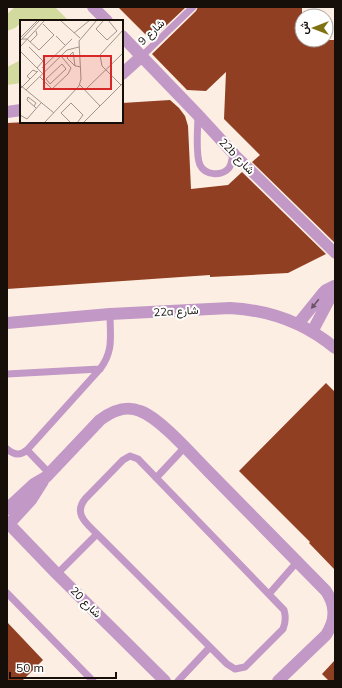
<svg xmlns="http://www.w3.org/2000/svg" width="342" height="688" font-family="Mulish,Vazirmatn,sans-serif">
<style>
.green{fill:#d2da9d}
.building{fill:#903f22}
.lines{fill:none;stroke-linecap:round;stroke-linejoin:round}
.service{stroke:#c298c6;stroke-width:7}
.pedestrian{stroke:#c298c6;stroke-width:11}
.minor{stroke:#c298c6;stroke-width:12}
.oneway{fill:#6c5367}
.labels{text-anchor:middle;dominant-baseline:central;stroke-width:4;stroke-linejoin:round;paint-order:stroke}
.street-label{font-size:11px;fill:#160e08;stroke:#fff}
.inset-road{fill:none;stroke:#a1948b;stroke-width:1}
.view{fill:#d62828;fill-opacity:0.15;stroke:#d62828;stroke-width:2}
.inset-edge{fill:none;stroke:#160e08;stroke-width:2}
</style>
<rect width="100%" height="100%" fill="#fdeee3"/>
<path class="green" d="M15,7H55L69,21L24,20L21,21V23L15,28L7,31V14Z
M21,60V83L7,85V67Z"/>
<path class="building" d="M118,7H186L151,40Z
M198,7H302V40H335V243L252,162L260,155L224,119L226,72L206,91L187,90L152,54L196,11Z
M170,100L179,108L185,116L188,126L191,189L228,185L242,172L326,254L288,273L210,277V275L7,289V123L27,122H122V103Z
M326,383L335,392V570L309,543L310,542L239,471Z
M7,622L43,660L22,681H7Z
M335,660V681H329L322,674Z"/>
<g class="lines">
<path class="service" d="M142,56L193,7
M198,115C198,127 195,154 200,165C205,175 221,177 229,168C232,163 232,159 233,153
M7,374L100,369
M7,449C14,455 20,456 27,450L100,369C114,351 110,336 110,314
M27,450L49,473
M130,456L138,459L284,610C286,617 286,622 283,629L245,667L235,669L227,664L97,534C87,524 73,514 85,499L123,460Z
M156,478L185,447
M57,574L97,534
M7,593L93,681
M269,594L297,562
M178,681L210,647"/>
<path class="pedestrian" d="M233,153L335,253"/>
<path class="minor" d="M93,7L107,21
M122,36L198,115L233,153
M122,74L142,56
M7,112L21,110
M7,323L110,314L230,308C269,310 305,323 335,348
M298,324L323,293L326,290L334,286
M312,332L331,296L335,286
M7,509L34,484L46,477L100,420C112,411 125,405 140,411C160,418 192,455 208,471C247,511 287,551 326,591C336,606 336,620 326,635L278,681
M7,522L57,574L165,681
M9,524L31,500L43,481"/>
</g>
<defs><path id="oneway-solid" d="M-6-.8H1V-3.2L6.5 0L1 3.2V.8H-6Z"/></defs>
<use class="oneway" href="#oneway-solid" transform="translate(315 304) rotate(129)"/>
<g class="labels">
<g class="street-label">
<text transform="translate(151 32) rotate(-44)">شارع 9</text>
<text transform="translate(237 156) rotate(46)">22b شارع</text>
<text transform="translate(176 311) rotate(-3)">22a شارع</text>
<text transform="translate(86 602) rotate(45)">شارع 20</text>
</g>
</g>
<g transform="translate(20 20)">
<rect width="103" height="103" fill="#fdeee3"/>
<path class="inset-road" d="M40,0L60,18M84,0L76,9L87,20L97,11L88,0M54,13L70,0M36,16L45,25M0,18L18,0M2,19H7L19,30L34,15L23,4M0,21L20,0M10,22L17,15L16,11M0,27L25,0M9,27L23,41L17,48M0,31L23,54M42,44L46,49L30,64L26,59ZM55,46L53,32L47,38L55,46H56L61,47M22,48L52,19M20,57L32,69L48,54L51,48L41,36M10,59L7,56L13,50L17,52M0,65L34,93M60,65L80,86M101,65L82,46L80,35L103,10M0,69L18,51M6,70L47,30L59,27M65,70L103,33M14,86L16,83L8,77L7,80L16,88M0,95L7,99L21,83M24,103L59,66L61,59L59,21L77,0M51,103L41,93L51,83L63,95L57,103M63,103L103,63"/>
<path class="view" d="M24,36H91V69H24Z"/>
<rect width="103" height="103" class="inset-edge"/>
</g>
<rect width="342" height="688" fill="none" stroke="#160e08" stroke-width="16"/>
<g transform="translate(314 28) rotate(270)"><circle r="19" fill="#ffffff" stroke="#a29f9c"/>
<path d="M0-3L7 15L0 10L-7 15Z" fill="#7f7111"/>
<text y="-6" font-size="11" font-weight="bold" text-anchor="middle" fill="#160e08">ش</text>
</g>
<path d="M10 672v6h106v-6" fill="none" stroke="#160e08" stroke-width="2"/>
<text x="16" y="672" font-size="12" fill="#160e08" stroke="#ffffff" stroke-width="3" paint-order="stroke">50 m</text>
</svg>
